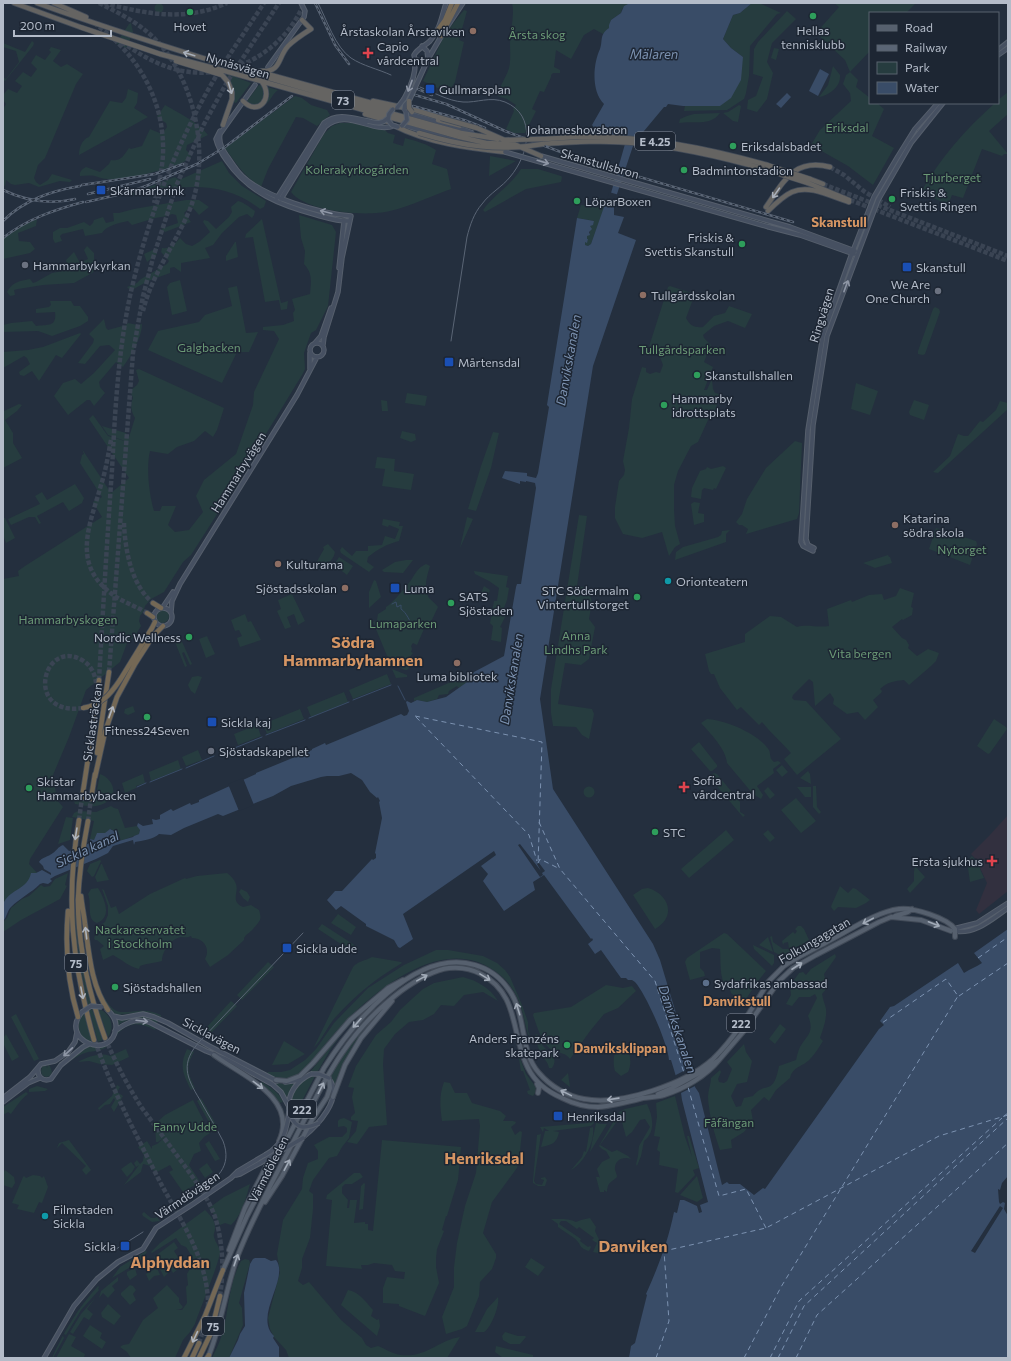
<svg xmlns="http://www.w3.org/2000/svg" width="1011" height="1361" font-family="Commissioner,sans-serif">
<style>
.medical{fill:#32303f}
.green{fill:#263c3f}
.water{fill:#394c67}
.pier{fill:#242f3e}
.lines{fill:none;stroke-linecap:round;stroke-linejoin:round}
.stream{stroke:#394c67;stroke-width:1}
.ferry{stroke:#7c92b1;stroke-width:1;stroke-dasharray:5 4;stroke-linecap:butt}
.trunk-tunnel{stroke:#3a4453;stroke-width:4.5;stroke-dasharray:4.5 2;stroke-linecap:butt}
.motorway-tunnel{stroke:#3a4453;stroke-width:4.5;stroke-dasharray:4.5 2;stroke-linecap:butt}
.secondary-casing{stroke:#565f6c;stroke-width:5.5}
.primary-casing{stroke:#414a57;stroke-width:6}
.trunk-casing{stroke:#434c59;stroke-width:6}
.motorway-casing{stroke:#434c59;stroke-width:6}
.secondary{stroke:#465061;stroke-width:3.5}
.primary{stroke:#56606e;stroke-width:4}
.trunk{stroke:#656462;stroke-width:4.5}
.motorway{stroke:#746855;stroke-width:4.5}
.tram{stroke:#5a6575;stroke-width:1}
.rail-casing{stroke:#5a6575;stroke-width:2.5}
.rail{stroke:#1d2633;stroke-width:1;stroke-dasharray:3;stroke-linecap:butt}
.secondary-bridge-casing{stroke:#565f6c;stroke-width:5.5;stroke-linecap:butt}
.trunk-bridge-casing{stroke:#434c59;stroke-width:6;stroke-linecap:butt}
.motorway-bridge-casing{stroke:#434c59;stroke-width:6;stroke-linecap:butt}
.secondary-bridge{stroke:#465061;stroke-width:3.5}
.trunk-bridge{stroke:#656462;stroke-width:4.5}
.motorway-bridge{stroke:#746855;stroke-width:4.5}
.oneway{stroke:#a8afba}
.oneway2{stroke:#8e96a5}
.oneway3{stroke:#aeb4bd}
.oneway4{stroke:#a1aab7}
.leisure-dot{fill:#2e9e5b;stroke:#1d2633;stroke-width:1.5}
.education-dot{fill:#8d6e63;stroke:#1d2633;stroke-width:1.5}
.health-dot{fill:#e0444e;stroke:#1d2633;stroke-width:1.5}
.transit-dot{fill:#1a4fb4;stroke:#1d2633;stroke-width:1.5}
.worship-dot{fill:#6b7280;stroke:#1d2633;stroke-width:1.5}
.culture-dot{fill:#0f9aa8;stroke:#1d2633;stroke-width:1.5}
.service-dot{fill:#5c6f8a;stroke:#1d2633;stroke-width:1.5}
.labels{text-anchor:middle;dominant-baseline:central;stroke-width:3;stroke-linejoin:round;paint-order:stroke}
.shield{fill:#1d2633;stroke:#878f9c;stroke-width:1}
.shield-label{font-size:11px;font-weight:bold;fill:#b4bcc9}
.poi-label{font-size:12px;fill:#b4bcc9;stroke:#1d2633;text-anchor:start}
.park-label{font-size:12px;fill:#6b9a76;stroke:#1d2633}
.street-label{font-size:12px;fill:#b4bcc9;stroke:#1d2633}
.water-label{font-size:13px;font-style:italic;fill:#7c92b1;stroke:#1d2633}
.neighbourhood-label{font-size:13px;font-weight:bold;fill:#d59563;stroke:#1d2633}
.district-label{font-size:16px;font-weight:bold;fill:#d59563;stroke:#1d2633}
</style>
<rect width="100%" height="100%" fill="#242f3e"/>
<path class="medical" d="M1008,815V891L979,914L976,910L987,883L980,868L981,865L971,854L989,836Z"/>
<path class="green" d="M512,3H630L622,9L621,13L611,20L609,28L603,34L594,29L584,35L571,59L556,50L554,67L560,70V73H553L551,75V77L544,92L540,91L532,109L536,111L525,133H514L506,129L514,111L513,109L516,105L507,99L498,96C499,86 506,78 509,68C511,60 510,51 510,43C510,30 515,16 512,3Z
M752,3H759L781,13L777,14L750,46L749,76L746,93L744,99L727,110L684,111L685,106H720L743,57L731,48L723,39L733,15L740,13Z
M834,3H916L906,13H870V51L850,72L858,80L856,87L870,98V103H877L884,109L872,136L894,148L873,185L848,166L811,145L820,130L851,101L850,93L843,84L846,75L850,72L845,60L816,33L839,7Z
M154.5 8a4.5 4.5 0 1 1 9 0a4.5 4.5 0 1 1-9 0Z
M464,10L467,11L459,40L464,42L455,82L448,93L423,81L445,34Z
M787,11L796,19L772,43L767,62L773,73L767,99L757,112L747,109L748,100L756,96L763,77L753,74L754,49L758,42Z
M131,23L133,32L131,33V37L126,48L117,44V42L129,24Z
M32,41L34,43L33,46L5,81L3,80V77L6,79L19,62L16,51L3,47V43L25,52Z
M51,47L61,50L53,61L61,67L67,64L83,74L76,84L45,158L38,165L34,178L36,182L40,185L48,180L52,174L72,180L70,182L60,181L39,187L29,183L15,185L11,184L6,180L5,186L3,185V109L6,104L3,100V95L8,89L17,93L22,86L15,81L23,72L31,77L37,69L31,63L36,55L45,60L51,52L49,50Z
M774,48L779,49L776,60L771,58Z
M833,66L840,75C841,87 829,95 819,97L828,85Z
M228,74L251,83L236,103L233,102C234,92 232,85 227,76Z
M259,85L262,86L265,92L263,101C257,105 253,106 247,101Z
M267,87L278,90C272,94 271,101 265,105H264L269,96Z
M128,89L138,93L137,103L134,108L148,117L79,155C79,148 82,139 89,137L110,101L122,103L126,98Z
M1008,92V114L989,131L1008,154H1004L1002,156L982,149L963,198L952,195L948,205L921,192C940,158 966,129 995,103H998V100Z
M295,96L302,98L311,105L327,110L330,115L317,126L303,118L296,117L268,169L261,187C244,176 237,165 225,148Z
M165,105C180,114 197,121 208,135L187,145L186,150L190,154L191,158C177,168 124,181 107,179C103,179 99,177 95,176C90,175 85,176 80,176C79,172 82,169 86,167L100,172L109,164L111,160C121,162 124,155 129,148L131,149L142,146L150,129L162,134L167,127L166,123L157,117Z
M739,105L741,106L738,122L733,121L723,113L728,112Z
M720,113C710,127 693,120 679,123L680,119L687,116L694,114Z
M340,123H352L385,130L388,133L395,135L393,143L403,146L405,138C416,141 427,144 436,150L432,164L447,169L451,189C431,196 411,206 390,211C367,217 306,212 291,192L324,134L332,126Z
M490,156L516,161L489,176Z
M222,161L229,173L242,186L266,201L264,207L260,209C221,178 179,186 133,195V193L175,177L179,180Z
M521,169H538L561,176L562,177L561,182L526,189L485,212L483,210C494,195 511,185 521,169Z
M599,198L607,200L591,244L588,246L585,245V242H587V235L590,233V226L594,221L577,218L581,205L593,206L597,202Z
M186,200H199L209,207L199,215L192,207H190L184,213L191,222L165,232L161,229L178,223L176,215L172,214L167,216L155,218L132,225L128,221C120,223 107,225 102,233L85,236L83,229L62,234L60,236L62,241L55,243L53,239V232L60,228H67L84,222L90,226L93,223L94,220L103,217L106,223L114,221L113,213H119L134,209Z
M238,201C245,203 249,207 255,211L254,215L252,218L247,214L239,217L222,233L213,245L205,248L210,258L181,263V272L174,267L170,268V273L148,281L132,290L129,289L127,287L137,283L141,279L167,264L169,261L161,252L162,248C170,249 175,244 180,238L186,244L192,246L199,242L210,232L203,222L204,220L208,221L216,229L229,217L232,212L231,207Z
M299,215L332,225L336,232L328,306L316,330L311,333L304,353L305,369L302,375L236,483L232,488L228,497L191,555L183,562L164,592L151,599L145,606L143,612L140,616L139,621L141,626L135,636L127,643L120,662L86,690L69,737L53,775L57,800L63,807L30,859L29,864L39,875L33,890L18,900L3,914V579L19,576L18,571L25,566L102,517L93,502L102,497L80,463L82,455L84,454L82,449L111,493L129,478L89,419L93,415L108,436L128,442L108,435L102,426L126,433L129,437L135,418C131,412 130,404 133,398L130,391L137,385L139,381L136,370L139,369L224,408L217,430L213,437L205,431L194,441L177,447L168,454L150,451C146,467 149,494 154,511H160L162,506H176L168,525L175,532L189,530L203,512L196,496L204,480L236,454L253,405L254,392L279,339L274,331L263,330V327L283,325L294,321L293,313L295,310L292,299L310,294C311,281 313,274 304,264L305,251L301,238Z
M37,219L36,226L18,233L19,241L30,242L35,249L30,253L3,259V239L21,226Z
M262,219L281,303L288,301L287,309L281,310L279,300L265,302L253,237L245,238L246,234Z
M235,242H236L238,257L226,261V256Z
M87,246L94,253V259L99,266L92,273L74,283L43,285L18,289L14,290L15,295L10,296L7,292C12,282 20,281 30,279L33,283L36,282L52,273L68,270L66,260L74,252L80,263L88,259L84,250Z
M157,248V254L147,262L144,254Z
M180,280L187,311L172,315L167,287L170,283Z
M237,286L246,333L258,332L249,352H237L222,383L148,350L158,331L199,322L205,315L232,306L228,288Z
M670,286L695,294L686,318C690,326 695,328 703,327L714,316L725,313L729,306L752,314L745,328L728,321L714,326L703,335L704,338L711,345L704,362L713,367L704,390H707L710,383L712,380L713,389L715,393L719,394L716,409L708,420L698,442L691,446L678,471L674,485V509L675,526L680,544L675,547L669,556L662,532L642,538L623,534L615,518V507L619,481L624,475L625,470L623,461L629,428L632,399L642,367L646,368V372L650,374L656,372L660,373L663,365L658,352H653L652,354L647,353L668,287Z
M50,301H71L74,306H80L88,317V321L80,326L52,336L38,331L3,332V325L11,323L32,321L36,326C47,324 57,328 55,312L36,313V309L49,307L51,305Z
M935,307L939,309L940,312L925,354L923,355L918,354V351L933,309Z
M104,319L106,328L108,330L126,325L128,323L138,325L142,324C142,337 131,356 123,367L116,362L99,382L100,387L105,393L94,406L90,400H87L68,415L54,396L63,383L75,379L81,384L94,373L115,350L109,345L100,346L85,364L78,363L93,343L94,339L89,334Z
M80,333L81,334L62,358L56,355L39,381L32,371L24,376L20,375L19,372L30,364L27,358L24,356L3,368V352L28,350L43,347Z
M856,383L878,391L870,415L851,409Z
M407,393L427,396L425,406L405,403Z
M381,400L387,401L388,411H382Z
M914,400L929,405L924,420L910,415L909,412Z
M1000,401L1008,403V409L938,473L933,472L950,456L958,434L964,436H968L980,421L983,422L996,410Z
M19,404L22,405L17,411L5,420L13,433V443L22,458L3,468V410L4,411Z
M402,431L415,434L416,440L411,442L400,438Z
M493,432L499,433L491,468L476,511L468,509L481,466Z
M795,441L802,443L799,513L797,519L746,534L748,529L742,525H739L736,522L742,514L747,499L766,468Z
M377,457L395,459L394,471L414,474L411,490L382,486L385,469L375,468Z
M723,466L726,468L716,489L714,488L713,490L704,488L702,490L701,499L691,497L692,488L700,471L706,469L707,467L711,469Z
M75,484L84,498L82,503L69,511L63,502L37,516L41,523L39,524L35,517H29L11,525L8,519L40,504L35,496L42,492L47,500Z
M694,502L700,503L698,513L704,514V522L694,525L691,504Z
M579,515L587,516L577,586L588,588L592,602L589,619L595,627L589,659L581,665L565,663L558,704L592,709L594,714L589,739L582,735L576,727L553,726L551,713V689Z
M467,517L473,519L460,548Z
M3,518H5L15,538L6,543L3,535Z
M383,519L400,522L399,526H403L399,541C387,544 378,549 368,557L367,562L374,567L369,572L341,553L340,550L342,547L352,556L356,551H368V546L382,545L385,536L395,539L399,529L389,525L388,527L382,525Z
M936,528L976,541L977,544L970,565L929,549Z
M730,530L726,534V542L675,560L676,552L683,547L718,537L721,535L722,531Z
M328,544L335,552C333,562 326,564 317,569L315,565L324,549L323,547Z
M888,555L889,557H890L892,563L875,568L863,563Z
M339,557L353,566L347,575L334,565Z
M406,560H413L403,573L384,572L382,570L395,562Z
M426,564L430,566C427,576 423,588 429,598C432,601 436,604 438,607L429,626L424,629L417,645L413,643L411,646L412,649L411,652L413,653L409,658V668L407,670H405L390,663L373,622L377,620L378,614L386,609V607C392,604 409,584 413,577C417,571 419,567 426,564Z
M474,571L508,576L506,587L509,588L507,600L504,608L506,609V615L500,627L502,628L501,642L491,640L493,626L490,623L494,601H497L499,588L489,581L475,574Z
M374,580L376,581L381,597L369,608V592Z
M484,586L490,590L487,598L480,595Z
M900,588L914,593L911,607L913,608L912,615L903,620L902,619L892,627L902,638L906,640L909,645L908,648L917,656L928,649L939,653L936,661L931,666L909,685L904,680C895,681 887,682 880,689L882,691L881,693L873,700L878,707L865,720L858,712L847,714L833,704L834,699L830,693L815,706L813,682L809,679L793,695L792,698L794,700L806,701L841,739L797,775L784,759L791,753C781,742 771,733 762,722L759,725L741,707L737,710L720,688L714,674H711L709,671L705,654L745,642V634L770,616L781,617L797,627C808,624 817,628 829,626L827,609L851,600L852,602L869,595L882,594L884,600L896,596Z
M292,594L305,621L298,625L294,614L287,617L291,627L285,629L277,611L281,609L278,600Z
M155 616a7 7 0 1 1 14 0a7 7 0 1 1-14 0Z
M245,614L248,622L251,621L261,640L240,647L237,638L242,636L239,630L235,631L231,620Z
M207,636L215,654L206,658L199,639Z
M180,638L184,646L192,664L190,665L184,652L182,653L187,666L185,667L175,642Z
M392,669L407,675V677L396,678Z
M474,672C470,680 467,683 459,688L457,686L449,691L448,694L439,695L437,699L427,702L417,700L414,701V698Z
M387,674L391,684L353,699L349,690Z
M198,676L202,677L195,694L191,691L188,685L192,677Z
M344,692L348,702L311,717L307,707Z
M133,706L135,712L128,715L124,713L125,709Z
M300,709L304,719L267,734L263,724Z
M707,719C726,720 759,734 769,750C770,752 770,756 771,759L774,762L778,761L781,763L773,769L774,773L757,786L763,795L761,799L753,794L727,763C726,749 710,733 701,723Z
M994,719L1006,727L1007,729L990,753L988,754L977,746Z
M257,725L261,736L238,745L234,734Z
M699,742L717,765V767L712,771H710L691,749Z
M198,750L202,760L186,766L182,757Z
M178,760L181,769L151,781L149,772Z
M782,765L788,772L782,777L776,770Z
M808,771L810,774L811,784L800,778Z
M714,773L717,774L740,802V812L745,815L743,817L709,777Z
M100,774C114,779 120,797 103,804C94,808 85,806 75,804L74,801L75,797L95,801Z
M143,774L145,783L136,786V788L125,793L122,783Z
M813,786H816L817,807L821,812L819,814L813,807Z
M583.5 792a5.5 5.5 0 1 1 11 0a5.5 5.5 0 1 1-11 0Z
M768,787L775,795L770,799L764,791Z
M797,787H811V797H805Z
M796,798L816,821L801,833L781,810Z
M111,806L114,808L118,809L125,828L137,826L140,829L139,834L121,841L118,832L110,829L106,833H99L94,840L90,839L94,821L72,817L74,813L78,811L96,812Z
M66,817L73,818L70,840L58,844Z
M726,830L734,840L689,878L681,869Z
M768,830L775,838L770,842L763,834Z
M972,856L981,866L980,869L984,878L970,882L967,861Z
M100,860L101,861L94,876L92,877L87,871L90,864Z
M101,864H102L109,880L97,882L95,877Z
M915,866L925,877L910,893L907,889L914,881V872Z
M68,873L65,885L67,886L60,899L21,920L3,932V922L7,918L11,908L22,899L29,896L41,885L44,887L50,886L55,879Z
M227,873C231,876 234,879 236,884C239,893 230,901 243,907L251,905L259,910C260,913 261,917 260,920C258,924 249,934 246,935L244,938V940L228,955L210,967L205,959C211,948 203,938 192,938L191,936C187,938 185,937 181,937C170,939 162,952 162,961C154,963 148,963 140,966L139,969C130,967 122,960 113,955L103,960L100,949L104,946L97,940H95L94,938L98,927L105,922L108,915V906L102,889L104,890L111,908L116,906L119,914L150,894L185,878L186,879L197,876Z
M840,886L848,893L853,888L856,889L870,900L866,903L856,908L838,907L834,911L831,907L832,904Z
M98,888C104,898 113,917 97,923C86,920 92,903 88,894L91,889Z
M648,888C669,894 677,917 655,929L633,895L642,889Z
M241,889L247,892L250,897L248,902L243,898L239,892Z
M75,912L76,916L83,971L91,1004L87,1005L77,946L74,916Z
M338,914L356,927L351,935L331,923Z
M322,924L356,946L353,952L318,929Z
M798,926H801L804,929L809,940C804,946 797,947 789,948L788,942L784,943L783,945L782,941L793,932L795,934L797,931L795,929Z
M724,933L727,934L766,971L758,981L740,1008L734,1005L739,1000L731,993L729,986L726,987C719,977 721,961 720,949L712,948L700,952V968L704,972L705,976L690,980L685,962L687,958Z
M772,936L773,942L783,949H796L782,956L774,952L770,937Z
M768,937L773,952L759,945Z
M819,941L815,945L790,959L787,957V956Z
M753,945L774,955V963L772,966L754,949Z
M436,950H448L483,956L497,963L505,970L510,977L522,1005L528,1022V1031L535,1047C533,1043 530,1039 528,1034C525,1026 524,1016 521,1008C519,999 514,991 509,984C503,976 494,970 485,965C437,941 378,988 346,1021C336,1031 327,1042 318,1053C313,1060 308,1069 301,1074C288,1082 280,1080 267,1074L268,1072H281L290,1070L305,1060L316,1049L334,1023L368,988L404,965Z
M835,954L836,957L824,974L827,988L822,994C823,1000 825,1004 826,1009C827,1019 823,1029 820,1038L823,1041C819,1047 815,1054 810,1059C803,1067 793,1066 790,1078L776,1090L769,1101L764,1097L751,1110L753,1121L744,1132L731,1140L732,1148L720,1150C714,1133 709,1115 708,1097C708,1090 711,1084 711,1078L720,1070L721,1072L718,1079L719,1082L724,1083L727,1081L732,1069L727,1062L744,1044L746,1052L752,1061L747,1082L737,1084L731,1096L736,1107L741,1106L744,1098L753,1096C765,1080 773,1098 779,1066L796,1060C797,1056 798,1051 800,1047C807,1035 815,1032 808,1016L817,998L815,994L810,997H799L792,1006L786,1004L791,995L790,986L799,973L803,972L806,975L811,969Z
M372,957L401,962L402,963C376,978 353,997 333,1020C327,1028 321,1041 314,1047L353,967C358,961 365,961 372,957Z
M268,962L274,967L242,1000L237,995Z
M463,977C478,981 490,988 498,1001L483,992L464,995L454,1006L441,1005L434,1014L423,1020L409,1022L395,1034L384,1049L383,1065L387,1125L369,1127L357,1144L347,1142L356,1131L358,1121L351,1120V1117L355,1113L352,1097L354,1088L348,1087L356,1066L376,1035L391,1022L400,1010L413,998L423,989L434,983Z
M606,985L623,988L632,986L636,991L618,1008L604,1014L590,1031L570,1059C566,1053 559,1053 554,1051C542,1046 537,1026 533,1015L534,1013L571,1007Z
M104,997C115,1016 120,1012 139,1011C147,1010 154,1012 161,1015V1017L148,1012H142L117,1015L107,1007L103,998Z
M231,1001L237,1006L210,1034L205,1029Z
M92,1009L103,1040L98,1042L89,1010Z
M98,1009C110,1012 116,1026 108,1037Z
M84,1013L92,1042C79,1039 74,1023 84,1013Z
M16,1014L39,1059L34,1061L11,1017Z
M144,1016L158,1021L157,1023C141,1017 133,1016 118,1025L117,1020Z
M138,1022L145,1023L155,1028V1030C139,1022 128,1021 116,1036C112,1041 109,1047 103,1049C99,1051 93,1051 88,1052C80,1054 73,1059 66,1064C71,1058 81,1048 89,1047C95,1047 99,1048 105,1045C112,1042 113,1037 118,1031C123,1026 131,1024 138,1022Z
M349,1024L330,1050L318,1071L310,1072Z
M780,1024L786,1029L775,1044L769,1039Z
M365,1028L352,1047L335,1087L330,1076L349,1046Z
M6,1034L19,1057L12,1061L3,1043V1038Z
M537,1034C539,1038 541,1042 543,1046C550,1054 559,1057 552,1068H549C548,1062 544,1059 541,1054C538,1048 536,1041 535,1035Z
M284,1041L305,1054L288,1064L272,1065Z
M623,1042L626,1043C629,1052 633,1062 628,1072L621,1076L615,1071C612,1062 614,1046 623,1042Z
M126,1049L129,1057L112,1065L100,1064L89,1061L78,1062C87,1057 100,1052 110,1056Z
M187,1049L194,1052C185,1068 188,1073 195,1088L191,1090C183,1074 179,1066 187,1049Z
M518,1053L526,1074L536,1087L535,1093L533,1096L528,1094L527,1091L530,1090L523,1071H521Z
M46,1065L47,1068L48,1065L50,1066L52,1072L50,1076L46,1077L42,1075L41,1071L42,1067Z
M568,1073L570,1087L561,1080Z
M315,1076L293,1118C285,1100 295,1080 315,1076Z
M270,1081L284,1084H294L286,1098L281,1089Z
M262,1082C271,1088 279,1092 283,1102L279,1103L271,1093L260,1085Z
M444,1082L450,1083L455,1093H467L472,1103L500,1111L506,1116L503,1121H513L516,1122L515,1124L511,1127L515,1135L520,1131L522,1132L519,1161L517,1168L492,1202L483,1233L496,1254V1258L492,1269L480,1282L479,1296L467,1326L462,1329L446,1334L442,1317L454,1287V1267L457,1243L465,1206L476,1173L480,1126L479,1119L442,1121C440,1107 439,1095 444,1082Z
M117,1085L120,1087L117,1092L123,1096L114,1112L111,1107L115,1100L114,1098L110,1104L105,1105L99,1110L98,1108L112,1096Z
M37,1086L48,1089L45,1091L29,1092V1089Z
M26,1092L28,1094C21,1099 16,1107 11,1114L8,1112L3,1115V1107Z
M675,1096L685,1137L692,1157L687,1136H689L699,1168L693,1170L695,1175L678,1193L675,1192L678,1169L659,1165L660,1152L657,1150L660,1137L654,1136L657,1117L656,1103Z
M201,1098L218,1128L214,1131L197,1101Z
M193,1100L210,1133L204,1137L199,1143L201,1151L194,1154L189,1165L200,1182L183,1192L169,1172L173,1170L170,1165L155,1173L151,1166L143,1164L141,1172L124,1185L139,1165L136,1167L134,1163L137,1160L140,1164L143,1161L144,1155L138,1147L147,1141L152,1149V1146L157,1144L165,1137L158,1142H156L155,1124L165,1115Z
M647,1104C653,1117 656,1131 644,1141L641,1156L637,1166L636,1164L638,1156L639,1146L650,1127L645,1119L640,1120L632,1132L626,1137L622,1122L618,1120L600,1145L612,1152L617,1150L628,1156L631,1159C623,1156 614,1160 615,1170C616,1173 617,1175 617,1177C611,1183 608,1181 607,1192L604,1190V1192H600L596,1177H599L600,1178L597,1169L602,1162L610,1158L606,1151L602,1149L599,1146L619,1112L625,1109Z
M613,1113C611,1122 604,1124 596,1121L595,1116Z
M344,1118L352,1122L349,1138L342,1147L337,1156L329,1158L313,1180L309,1191L313,1194V1209L310,1238L302,1259V1268L298,1281L303,1285L309,1282L341,1320L362,1338L366,1345L371,1348L378,1346C386,1349 392,1354 401,1355C426,1358 439,1340 460,1337L447,1358H289L286,1350L274,1337L270,1329L268,1318L280,1272L277,1254L283,1220L302,1189L303,1178L308,1163L318,1159V1151L314,1145L329,1137H342L347,1132V1128L344,1126L338,1127V1121L340,1119Z
M592,1119L594,1123L591,1126L553,1131L559,1132C557,1143 552,1145 541,1147L545,1131H549L544,1128L543,1132L540,1127L588,1123Z
M596,1123L601,1124H607L590,1152Z
M593,1127C595,1142 584,1163 571,1170L582,1157L584,1151L586,1152L590,1128Z
M541,1134L534,1181L536,1184L542,1185L544,1180L541,1179V1178L545,1177L547,1180L545,1186H538L533,1183V1180L537,1135Z
M69,1140L91,1170L86,1175L82,1170L86,1166L62,1143L57,1148L59,1143Z
M382,1140L461,1147L458,1180L447,1216H446L442,1230L444,1231L437,1249L436,1258V1267L439,1283L425,1316L399,1306V1304L383,1303V1288L387,1277L404,1279L405,1272L395,1271L392,1265L374,1263L368,1265H361L362,1269L326,1266L332,1200L326,1199L327,1195L354,1173H360L363,1177L352,1184H345L342,1187V1193L348,1200L347,1208H349L350,1200H357L354,1223L365,1222V1224H368V1230L373,1231Z
M209,1141L220,1159L215,1161L205,1144Z
M131,1162L135,1167L132,1172L127,1177L121,1169Z
M207,1163L213,1172L205,1178L199,1169Z
M5,1170L14,1177L15,1183L12,1188L3,1185V1173Z
M33,1175L40,1176L42,1178L44,1176L48,1187L42,1203L39,1202L34,1213L17,1209L19,1205L12,1203L23,1177L24,1176L26,1178Z
M697,1176L703,1198L697,1202L680,1195Z
M364,1183L365,1184L363,1209L359,1210L361,1186Z
M250,1184C246,1198 242,1215 231,1225L225,1223L220,1225L216,1217L209,1208L224,1197Z
M205,1210C210,1215 216,1221 215,1229C215,1232 213,1234 214,1237C215,1242 219,1246 220,1251C222,1256 198,1314 195,1324L190,1332L183,1340L175,1358H131L127,1352L120,1347L123,1345L129,1344L143,1320L158,1308L153,1298L167,1285L179,1298V1302L183,1307L181,1309L176,1310H182L187,1303L186,1287L188,1285L187,1274L192,1265L193,1258L186,1247L181,1245L176,1238L152,1253L151,1252L160,1243Z
M144,1212L151,1218H155L157,1217L160,1221L152,1222L143,1216L142,1214Z
M590,1218L596,1227L595,1231L603,1248V1251L599,1253L593,1252L597,1243L592,1240L594,1238L579,1227L577,1229L566,1221H561L559,1224L581,1239L580,1241L588,1247L590,1246L591,1247L589,1251C578,1248 582,1244 574,1238C569,1234 563,1231 558,1227V1224L551,1219C559,1219 569,1218 576,1222L581,1220Z
M174,1242L178,1248L174,1251L183,1265L173,1273L170,1267L163,1266L168,1273L164,1277L154,1257Z
M146,1251L147,1252L139,1262L112,1278L120,1267Z
M531,1258L545,1267L538,1276L525,1267Z
M245,1259L249,1260L250,1263L239,1303L242,1308L243,1325L229,1358H212C216,1350 220,1341 223,1332C229,1308 229,1283 241,1261Z
M135,1268L137,1275L130,1280L127,1275V1272Z
M157,1268L160,1275L154,1276L149,1281L146,1274Z
M118,1277V1281L112,1286L115,1290L108,1298L103,1293L99,1298L101,1291Z
M130,1285L133,1286L136,1290L133,1294L136,1300L130,1305L121,1295V1293Z
M98,1286L99,1287L98,1289L99,1290L81,1310L66,1335L64,1334L63,1336L64,1338L53,1358H52C64,1331 78,1308 98,1286Z
M348,1290C359,1292 366,1302 373,1310L371,1316L377,1320L379,1319L380,1326L377,1336L341,1305Z
M96,1297L87,1309L93,1314L89,1320L84,1317L73,1334L70,1332L81,1314Z
M498,1297C500,1305 491,1328 484,1332H475L487,1309Z
M108,1304L121,1316L114,1325L102,1317L101,1313Z
M90,1325L102,1333L100,1338L106,1342L102,1349L83,1336Z
M505,1332L518,1336H525L526,1337L520,1344H510L503,1340L502,1336Z
M69,1334L76,1337L71,1346L85,1354L84,1357L85,1358H56Z
M496,1346L533,1355V1358H521V1357L503,1358L495,1352Z"/>
<path class="water" d="M630,3H752L740,13L733,15L723,39L731,48L743,57L741,80L731,98L720,106H683L668,104L666,107H664L639,137H636L614,203V215L624,217L618,233L636,240L593,366L540,699L553,789L653,944L660,960L690,1060L689,1064L691,1067L695,1087L699,1093L722,1185L727,1182L729,1184H740L754,1195L763,1188L765,1189L879,1029L884,1025L880,1021L890,1007L894,1006L958,963L964,973C970,969 976,967 982,963L974,953L1008,929V1176L1002,1183L1000,1190L998,1189L999,1202L1000,1204L1003,1202L1005,1203L1004,1209L1008,1216V1358H629L631,1346L635,1343L647,1295L646,1294C658,1267 668,1242 674,1212L677,1213L680,1200H684L697,1206L699,1213L702,1212L700,1205L708,1202L682,1100L681,1093L671,1060H669C668,1044 646,994 635,982L632,980H628L626,978H621L601,950L595,954L588,944L593,940L592,938L591,939L544,875L533,882L535,890L504,911L483,881L488,874L481,866L496,855L494,851L403,914L413,939L400,948L398,947L394,940L366,926V924L341,906L336,910L327,900L335,891H342L372,859L373,860L376,858V854L375,853L382,818L379,802L380,801L378,797L377,798L370,792L362,780L351,773L339,776H327L321,777L291,786L273,796L223,816L218,814L184,828L171,835L159,834C154,839 142,841 135,842L134,845L133,840L113,846L108,853L96,859L55,876L50,879L52,881L48,884L43,883L40,884C31,893 20,898 11,907C7,911 7,917 3,921C3,916 1,907 4,902C11,889 28,889 31,873H36L42,870L51,875V873L44,869L43,866L39,862C42,857 48,857 53,853C57,850 58,847 63,845L69,851C77,849 86,847 91,841L90,839L94,840L97,833H105L110,829L116,832L119,841L133,837L134,836L139,834L140,830L137,826L138,823L143,826L153,824L152,819L156,820L160,819V815L171,809L173,811L190,803L191,805L199,802V800L256,774V773L312,750V749L325,743L326,745L401,714L404,716L407,715L409,711L406,702L407,701L411,703L417,700L427,702L446,697L470,680L474,672L504,656L516,587L517,584H521L536,488L535,483L526,481V482L520,481V484L502,478L505,471L527,473V476L536,478L538,473L549,407L547,405L577,218L594,221L593,225L590,226L592,229L589,232L590,235L587,236V239H588L587,243L585,242V245L588,246L591,244L605,204L609,200L627,137C616,135 599,135 592,125L604,104C591,91 593,64 600,49C603,41 599,35 609,28V25L611,20L621,13L624,6Z
M820,69L829,74L818,96L809,91Z
M787,93L791,97L781,108L776,104Z
M255,1258H265L271,1261L276,1260C290,1278 253,1316 274,1336L273,1338L279,1347V1358H229L238,1340L240,1334L245,1326L244,1293L250,1264L253,1259Z"/>
<path class="pier" d="M609,192L619,195L617,202L607,200Z
M243,778L254,805L239,811L228,784Z
M520,844L541,871L537,864L539,863L545,871L542,873L543,875L540,877L518,845Z
M693,1066L697,1085L679,1094L674,1076Z
M1000,1206L1003,1208L975,1253L971,1251Z"/>
<g class="lines">
<path class="stream" d="M392,604L396,602L397,607L401,605V609C407,613 409,621 414,627
M398,686L405,700
M353,700L391,685
M309,718L349,702
M266,735L305,720
M232,749L262,737
M186,768L214,756
M150,782L182,769
M137,787L146,783"/>
<path class="ferry" d="M415,716L542,742L538,864
M416,717L529,835L537,861
M539,822L560,869L655,981L685,1076
M538,863L540,859L560,869
M978,958L1008,937
M959,996L1008,963
M688,1087L719,1196L746,1189L766,1228
M1004,1116L1008,1113
M656,1358L669,1321L664,1251L766,1228L939,1136L1008,1115
M744,1358L781,1287L958,996L946,979L882,1023
M770,1358L799,1301L1002,1118
M778,1358L804,1306L1008,1118
M796,1358L817,1315L1008,1143"/>
<path class="trunk-tunnel" d="M830,167L844,175L865,192L890,207
M823,184L1008,256
M850,200L1008,261"/>
<path class="motorway-tunnel" d="M99,3C119,13 139,23 155,39C195,79 211,156 190,209C176,243 152,274 143,311
M104,3C146,14 185,22 227,3
M94,23C138,54 165,100 163,155C162,171 158,187 154,203
M122,42C150,62 178,76 213,72
M222,71C258,63 290,38 304,3
M111,440C108,455 106,470 101,485C91,522 72,560 107,590C119,601 134,605 147,613
M124,523C125,549 131,585 153,603
M109,672L133,353L143,296L153,258L177,184L203,126L227,82L279,3
M99,680C103,610 107,540 112,470C115,412 118,353 130,296C146,224 172,155 208,90C225,60 245,32 264,3
M83,708C24,717 42,638 82,660C91,665 95,674 96,683
M79,820L82,798
M88,821L91,799
M105,1038C116,1063 127,1085 142,1108C156,1127 170,1146 184,1165C196,1182 210,1200 216,1220C223,1245 224,1271 220,1296
M95,1041C112,1090 136,1134 159,1180C180,1220 209,1260 208,1307
M199,1343L206,1323L207,1314"/>
<defs>
<path id="secondary" d="M447,27L463,3
M422,46L427,51L428,58
M998,50L1008,42
M998,55L1008,48
M415,59L422,62L428,60
M268,67L304,17L305,11L301,3
M255,85L220,134C218,144 224,152 229,159C233,165 237,171 242,176C264,197 321,214 351,216L342,258L338,292L324,337L323,345
M404,99C411,87 418,69 414,55C418,48 425,46 430,41C440,30 442,16 446,3
M409,101L428,59L442,35
M405,110L410,114L462,129
M400,127L407,126L457,141
M220,131L216,139C218,147 222,154 227,161C249,193 280,205 317,215C328,218 339,222 350,221
M541,156L790,227L855,251
M277,198L324,123C338,112 352,118 368,121
M281,199L325,127C347,107 371,134 394,126
M769,227L800,235L854,254
M339,268L344,221
M310 350a7 7 0 1 1 14 0a7 7 0 1 1-14 0Z
M315,343L321,336L331,308
M310,369V353
M814,548L808,545L806,539L813,425L827,336L878,200L911,143L943,103
M813,551L803,546L801,542L808,430L823,335L851,256L874,197L897,158L915,129L938,103
M163,607L173,592
M154 617a9 9 0 1 1 18 0a9 9 0 1 1-18 0Z
M171,612L172,601L180,584L297,395L317,357
M953,929L977,923L1008,903
M954,931C975,935 992,919 1008,908
M82,1012C58,1040 112,1062 116,1028C117,1020 112,1014 107,1009
M113,1016L122,1018L143,1014L154,1017L168,1023L209,1046L277,1081
M115,1031C126,1023 135,1018 149,1022L206,1051L226,1059L272,1084L281,1092L288,1105
M38,1069C37,1077 43,1082 51,1079L61,1065L83,1047L89,1044
M285,1082L300,1080
M3,1098L30,1077L41,1064L55,1061L68,1052L75,1042L77,1032
M3,1102L28,1083L40,1078
M289,1111C287,1094 296,1081 311,1074
M303,1137C317,1126 344,1098 329,1079
M236,1175L240,1174L260,1163
M44,1358L74,1306L97,1279L118,1262L143,1249L156,1228L193,1204L231,1178L238,1171L265,1155"/>
<path id="primary" d="M895,916L908,912L912,909
M214,1055C241,1075 299,1098 279,1141
M276,1080L287,1081L300,1076L313,1063L350,1020L388,988L403,980
M537,1084L539,1088L538,1093
M658,1094L672,1088L703,1071L719,1060L743,1032L779,981L793,968L816,955L879,922L891,917L921,920L951,931
M333,1097L345,1065L361,1038L392,1001
M265,1202L282,1176L312,1120L327,1097L330,1088L329,1078
M229,1250L245,1208L276,1147
M223,1270L247,1216L324,1068C352,1024 415,947 475,965C489,969 501,978 509,990C527,1015 519,1051 539,1073C550,1086 567,1096 584,1099C621,1106 685,1084 713,1059C735,1038 753,1007 769,981C774,976 779,971 784,966C797,957 813,950 827,942C849,931 875,912 899,909C913,907 947,918 955,929V937
M209,1355C222,1322 226,1287 238,1255C252,1219 271,1184 289,1150C321,1088 343,1034 401,991C415,981 432,970 449,968C460,967 472,969 481,974C520,994 511,1036 528,1068C535,1082 548,1092 562,1098C572,1103 586,1107 598,1107C613,1106 628,1102 643,1098C650,1097 657,1097 664,1095C684,1089 706,1076 719,1060"/>
<path id="trunk" d="M14,3L80,27L160,54L225,71L460,137
M37,3C176,53 319,93 461,133
M54,3L86,17
M176,61L222,75L228,82L232,92V99L223,125
M253,70L393,109
M261,71C282,72 277,58 288,46C295,39 303,34 311,29L302,20
M243,101C258,117 274,98 262,82
M373,101L415,110L441,118
M365,114L379,118L388,122
M438,120L466,127
M395,126C429,143 467,148 505,152
M542,139C562,138 583,136 603,137C658,138 714,150 767,165
M543,144C574,142 604,140 635,143C678,147 722,157 764,169
M810,179L823,184
M808,183L849,200
M766,207C784,181 794,158 830,167
M768,211C775,204 783,196 792,192C810,184 832,197 849,202"/>
<path id="motorway" d="M437,31L445,20L452,3
M441,36L458,3
M153,603L161,608
M147,613L153,617
M120,680L152,628L155,622
M97,753L109,672
M95,777L105,732L117,697L135,664L153,636L163,626
M82,798L96,707L99,680
M91,799L95,774
M79,820C65,900 72,962 94,1040
M88,821C83,847 79,874 78,900C78,948 89,994 105,1038
M81,896C82,906 84,915 85,924C89,953 91,986 108,1010
M68,911C65,946 68,984 78,1017
M184,1358L205,1316L223,1270
M192,1358L199,1343
M199,1358L211,1333L220,1296
M207,1358L209,1355"/>
</defs>
<use href="#secondary" class="secondary-casing"/>
<use href="#primary" class="primary-casing"/>
<use href="#trunk" class="trunk-casing"/>
<use href="#motorway" class="motorway-casing"/>
<use href="#secondary" class="secondary"/>
<use href="#primary" class="primary"/>
<use href="#trunk" class="trunk"/>
<use href="#motorway" class="motorway"/>
<path class="tram" d="M318,3C327,20 335,47 351,58C363,66 378,69 391,75
M420,87C433,92 448,101 463,102C477,103 490,96 505,102C537,115 529,155 510,177C502,187 490,193 482,204C474,213 470,225 467,237L451,341
M169,1212C179,1205 188,1199 198,1192C216,1179 233,1167 223,1141C216,1127 207,1113 200,1100C186,1077 180,1063 200,1041L303,933
M113,1251L143,1232"/>
<defs>
<path id="rail" d="M315,3L335,45L349,64
M418,89L432,95
M415,95L446,104L505,131L582,160L793,222
M413,106L464,120L485,128
M82,185L155,174L183,164
M3,190C26,201 50,205 75,199
M88,194L150,179
M86,202L126,193L146,186L197,164L225,147L292,96
M3,221C24,200 51,191 80,186
M3,238C27,219 54,210 83,202"/>
</defs>
<use href="#rail" class="rail-casing"/>
<use href="#rail" class="rail"/>
<defs>
<path id="secondary-bridge" d="M397,108L404,99
M393,109L389,114L388,120L392,125L398,127
M404,110L405,105L409,101
M368,121C376,123 381,125 388,118
M402,126L407,120L406,112
M462,129L473,133
M505,152L769,227
M82,1012L91,1006L102,1007
M311,1074H319L329,1078
M290,1114C296,1130 305,1129 319,1123
M265,1155C283,1146 287,1129 289,1111
M260,1163L303,1138"/>
<path id="trunk-bridge" d="M409,101V108L412,112
M441,118L477,128L541,156
M419,133C462,146 499,152 543,144
M461,133L498,139
M460,137L486,143L511,144
M505,140L542,139
M767,165L810,179
M764,169L808,183"/>
<path id="motorway-bridge" d="M83,708C101,705 110,695 120,680"/>
</defs>
<use href="#secondary-bridge" class="secondary-bridge-casing"/>
<use href="#trunk-bridge" class="trunk-bridge-casing"/>
<use href="#motorway-bridge" class="motorway-bridge-casing"/>
<use href="#secondary-bridge" class="secondary-bridge"/>
<use href="#trunk-bridge" class="trunk-bridge"/>
<use href="#motorway-bridge" class="motorway-bridge"/>
</g>
<defs><path id="oneway-shaft" d="M-6 0H5M1.5-3L5.5 0L1.5 3" fill="none" stroke-width="1.6" stroke-linecap="round" stroke-linejoin="round"/></defs>
<g class="oneway">
<use href="#oneway-shaft" transform="translate(189 54) rotate(-163)"/>
<use href="#oneway-shaft" transform="translate(230 88) rotate(73)"/>
<use href="#oneway-shaft" transform="translate(776 193) rotate(125)"/>
</g>
<g class="oneway2">
<use href="#oneway-shaft" transform="translate(410 86) rotate(110)"/>
<use href="#oneway-shaft" transform="translate(543 162) rotate(16)"/>
<use href="#oneway-shaft" transform="translate(326 212) rotate(-166)"/>
<use href="#oneway-shaft" transform="translate(846 286) rotate(-70)"/>
<use href="#oneway-shaft" transform="translate(142 1021) rotate(7)"/>
<use href="#oneway-shaft" transform="translate(68 1052) rotate(137)"/>
</g>
<g class="oneway3">
<use href="#oneway-shaft" transform="translate(111 712) rotate(-70)"/>
<use href="#oneway-shaft" transform="translate(76 834) rotate(99)"/>
<use href="#oneway-shaft" transform="translate(86 933) rotate(-97)"/>
<use href="#oneway-shaft" transform="translate(82 993) rotate(79)"/>
<use href="#oneway-shaft" transform="translate(195 1337) rotate(115)"/>
</g>
<g class="oneway4">
<use href="#oneway-shaft" transform="translate(868 921) rotate(152)"/>
<use href="#oneway-shaft" transform="translate(934 924) rotate(21)"/>
<use href="#oneway-shaft" transform="translate(797 966) rotate(-33)"/>
<use href="#oneway-shaft" transform="translate(485 977) rotate(32)"/>
<use href="#oneway-shaft" transform="translate(422 978) rotate(-29)"/>
<use href="#oneway-shaft" transform="translate(518 1009) rotate(-107)"/>
<use href="#oneway-shaft" transform="translate(357 1023) rotate(132)"/>
<use href="#oneway-shaft" transform="translate(258 1085) rotate(37)"/>
<use href="#oneway-shaft" transform="translate(321 1088) rotate(-63)"/>
<use href="#oneway-shaft" transform="translate(566 1093) rotate(-154)"/>
<use href="#oneway-shaft" transform="translate(613 1099) rotate(172)"/>
<use href="#oneway-shaft" transform="translate(287 1165) rotate(-62)"/>
<use href="#oneway-shaft" transform="translate(236 1260) rotate(-71)"/>
</g>
<g class="leisure-dot">
<circle cx="190" cy="12" r="4"/>
<circle cx="813" cy="16" r="4"/>
<circle cx="733" cy="146" r="4"/>
<circle cx="684" cy="170" r="4"/>
<circle cx="892" cy="199" r="4"/>
<circle cx="577" cy="201" r="4"/>
<circle cx="742" cy="244" r="4"/>
<circle cx="697" cy="375" r="4"/>
<circle cx="664" cy="405" r="4"/>
<circle cx="637" cy="597" r="4"/>
<circle cx="451" cy="603" r="4"/>
<circle cx="189" cy="637" r="4"/>
<circle cx="147" cy="717" r="4"/>
<circle cx="29" cy="788" r="4"/>
<circle cx="655" cy="832" r="4"/>
<circle cx="115" cy="987" r="4"/>
<circle cx="567" cy="1045" r="4"/>
</g>
<g class="education-dot">
<circle cx="473" cy="31" r="4"/>
<circle cx="643" cy="295" r="4"/>
<circle cx="895" cy="525" r="4"/>
<circle cx="278" cy="564" r="4"/>
<circle cx="345" cy="588" r="4"/>
<circle cx="457" cy="663" r="4"/>
</g>
<g class="health-dot">
<path d="M366 47h4v4h4v4h-4v4h-4v-4h-4v-4h4z"/>
<path d="M682 781h4v4h4v4h-4v4h-4v-4h-4v-4h4z"/>
<path d="M990 855h4v4h4v4h-4v4h-4v-4h-4v-4h4z"/>
</g>
<g class="transit-dot">
<rect x="425" y="84" width="10" height="10" rx="2"/>
<rect x="96" y="185" width="10" height="10" rx="2"/>
<rect x="902" y="262" width="10" height="10" rx="2"/>
<rect x="444" y="357" width="10" height="10" rx="2"/>
<rect x="390" y="583" width="10" height="10" rx="2"/>
<rect x="207" y="717" width="10" height="10" rx="2"/>
<rect x="282" y="943" width="10" height="10" rx="2"/>
<rect x="553" y="1111" width="10" height="10" rx="2"/>
<rect x="120" y="1241" width="10" height="10" rx="2"/>
</g>
<g class="worship-dot">
<circle cx="25" cy="265" r="4"/>
<circle cx="938" cy="291" r="4"/>
<circle cx="211" cy="751" r="4"/>
</g>
<g class="culture-dot">
<circle cx="668" cy="581" r="4"/>
<circle cx="45" cy="1216" r="4"/>
</g>
<circle class="service-dot" cx="706" cy="983" r="4"/>
<g class="labels">
<g class="shield">
<rect x="332" y="91" width="22" height="18" rx="3"/>
<rect x="635" y="132" width="40" height="18" rx="3"/>
<rect x="65" y="954" width="22" height="18" rx="3"/>
<rect x="727" y="1014" width="28" height="18" rx="3"/>
<rect x="288" y="1100" width="28" height="18" rx="3"/>
<rect x="202" y="1317" width="22" height="18" rx="3"/>
</g>
<g class="shield-label">
<text x="343" y="100">73</text>
<text x="655" y="141">E 4.25</text>
<text x="76" y="963">75</text>
<text x="741" y="1023">222</text>
<text x="302" y="1109">222</text>
<text x="213" y="1326">75</text>
</g>
<g class="poi-label">
<text x="190" y="26" text-anchor="middle">Hovet</text>
<text x="813" y="30" text-anchor="middle">Hellas<tspan x="813" dy="14">tennisklubb</tspan></text>
<text x="465" y="31" text-anchor="end">Årstaskolan Årstaviken</text>
<text x="377" y="46">Capio<tspan x="377" dy="14">vårdcentral</tspan></text>
<text x="439" y="89">Gullmarsplan</text>
<text x="741" y="146">Eriksdalsbadet</text>
<text x="692" y="170">Badmintonstadion</text>
<text x="110" y="190">Skärmarbrink</text>
<text x="900" y="192">Friskis &amp;<tspan x="900" dy="14">Svettis Ringen</tspan></text>
<text x="585" y="201">LöparBoxen</text>
<text x="734" y="237" text-anchor="end">Friskis &amp;<tspan x="734" dy="14">Svettis Skanstull</tspan></text>
<text x="33" y="265">Hammarbykyrkan</text>
<text x="916" y="267">Skanstull</text>
<text x="930" y="284" text-anchor="end">We Are<tspan x="930" dy="14">One Church</tspan></text>
<text x="651" y="295">Tullgårdsskolan</text>
<text x="458" y="362">Mårtensdal</text>
<text x="705" y="375">Skanstullshallen</text>
<text x="672" y="398">Hammarby<tspan x="672" dy="14">idrottsplats</tspan></text>
<text x="903" y="518">Katarina<tspan x="903" dy="14">södra skola</tspan></text>
<text x="286" y="564">Kulturama</text>
<text x="676" y="581">Orionteatern</text>
<text x="337" y="588" text-anchor="end">Sjöstadsskolan</text>
<text x="404" y="588">Luma</text>
<text x="629" y="590" text-anchor="end">STC Södermalm<tspan x="629" dy="14">Vintertullstorget</tspan></text>
<text x="459" y="596">SATS<tspan x="459" dy="14">Sjöstaden</tspan></text>
<text x="181" y="637" text-anchor="end">Nordic Wellness</text>
<text x="457" y="676" text-anchor="middle">Luma bibliotek</text>
<text x="221" y="722">Sickla kaj</text>
<text x="147" y="730" text-anchor="middle">Fitness24Seven</text>
<text x="219" y="751">Sjöstadskapellet</text>
<text x="693" y="780">Sofia<tspan x="693" dy="14">vårdcentral</tspan></text>
<text x="37" y="781">Skistar<tspan x="37" dy="14">Hammarbybacken</tspan></text>
<text x="663" y="832">STC</text>
<text x="983" y="861" text-anchor="end">Ersta sjukhus</text>
<text x="296" y="948">Sickla udde</text>
<text x="714" y="983">Sydafrikas ambassad</text>
<text x="123" y="987">Sjöstadshallen</text>
<text x="559" y="1038" text-anchor="end">Anders Franzéns<tspan x="559" dy="14">skatepark</tspan></text>
<text x="567" y="1116">Henriksdal</text>
<text x="53" y="1209">Filmstaden<tspan x="53" dy="14">Sickla</tspan></text>
<text x="116" y="1246" text-anchor="end">Sickla</text>
</g>
<g class="park-label">
<text x="537" y="34">Årsta skog</text>
<text x="847" y="127">Eriksdal</text>
<text x="357" y="169">Kolerakyrkogården</text>
<text x="952" y="177">Tjurberget</text>
<text x="209" y="347">Galgbacken</text>
<text x="682" y="349">Tullgårdsparken</text>
<text x="962" y="549">Nytorget</text>
<text x="68" y="619">Hammarbyskogen</text>
<text x="403" y="623">Lumaparken</text>
<text x="576" y="635">Anna<tspan x="576" dy="14">Lindhs Park</tspan></text>
<text x="860" y="653">Vita bergen</text>
<text x="140" y="929">Nackareservatet<tspan x="140" dy="14">i Stockholm</tspan></text>
<text x="729" y="1122">Fåfängan</text>
<text x="185" y="1126">Fanny Udde</text>
</g>
<g class="street-label">
<text transform="translate(238 65) rotate(16)">Nynäsvägen</text>
<text x="577" y="129">Johanneshovsbron</text>
<text transform="translate(600 163) rotate(16)">Skanstullsbron</text>
<text transform="translate(821 315) rotate(-73)">Ringvägen</text>
<text transform="translate(238 472) rotate(-58)">Hammarbyvägen</text>
<text transform="translate(92 722) rotate(-82)">Sicklasträckan</text>
<text transform="translate(814 940) rotate(-30)">Folkungagatan</text>
<text transform="translate(212 1035) rotate(28)">Sicklavägen</text>
<text transform="translate(268 1169) rotate(-63)">Värmdöleden</text>
<text transform="translate(187 1195) rotate(-34)">Värmdövägen</text>
</g>
<g class="water-label">
<text x="654" y="54">Mälaren</text>
<text transform="translate(568 360) rotate(-80)">Danvikskanalen</text>
<text transform="translate(511 679) rotate(-81)">Danvikskanalen</text>
<text transform="translate(87 849) rotate(-25)">Sickla kanal</text>
<text transform="translate(678 1029) rotate(71)">Danvikskanalen</text>
</g>
<g class="neighbourhood-label">
<text x="839" y="222">Skanstull</text>
<text x="737" y="1001">Danvikstull</text>
<text x="620" y="1048">Danviksklippan</text>
</g>
<g class="district-label">
<text x="353" y="641">Södra<tspan x="353" dy="18">Hammarbyhamnen</tspan></text>
<text x="484" y="1157">Henriksdal</text>
<text x="633" y="1245">Danviken</text>
<text x="170" y="1261">Alphyddan</text>
</g>
</g>
<rect width="1011" height="1361" fill="none" stroke="#b4bcc9" stroke-width="8"/>
<rect x="869" y="12" width="130" height="92" fill="#1d2633" stroke="#59626f"/>
<rect x="877" y="25" width="20" height="6" fill="#56606e" stroke="#59626f"/>
<text x="905" y="32" font-size="12" fill="#b4bcc9">Road</text>
<rect x="877" y="45" width="20" height="6" fill="#5a6575" stroke="#59626f"/>
<text x="905" y="52" font-size="12" fill="#b4bcc9">Railway</text>
<rect x="877" y="62" width="20" height="12" fill="#263c3f" stroke="#59626f"/>
<text x="905" y="72" font-size="12" fill="#b4bcc9">Park</text>
<rect x="877" y="82" width="20" height="12" fill="#394c67" stroke="#59626f"/>
<text x="905" y="92" font-size="12" fill="#b4bcc9">Water</text>
<path d="M14 30v6h97v-6" fill="none" stroke="#b4bcc9" stroke-width="2"/>
<text x="20" y="30" font-size="12" fill="#b4bcc9" stroke="#1d2633" stroke-width="3" paint-order="stroke">200 m</text>
</svg>
